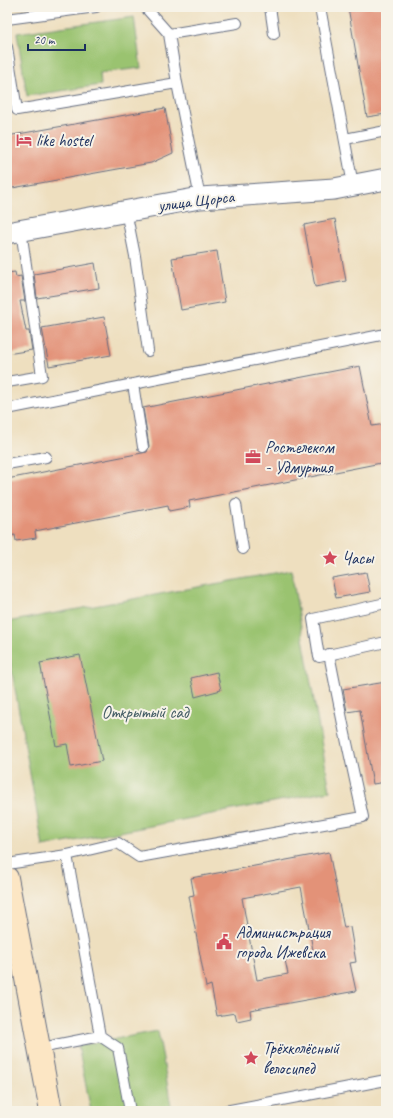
<svg xmlns="http://www.w3.org/2000/svg" width="393" height="1118" font-family="Caveat,sans-serif">
<style>
.green{fill:#9ac36f;stroke:#5a7966}
.building{fill:#e39278;fill-rule:evenodd}
.lines{fill:none;stroke-linecap:round;stroke-linejoin:round}
.lane-casing{stroke:#656d80;stroke-width:12}
.street-casing{stroke:#656d80;stroke-width:23}
.secondary-casing{stroke:#656d80;stroke-width:24}
.lane{stroke:#fff;stroke-width:10}
.street{stroke:#fff;stroke-width:21}
.secondary{stroke:#fce6c4;stroke-width:22}
.labels{text-anchor:middle;dominant-baseline:central;stroke-width:4;stroke-linejoin:round;paint-order:stroke}
.poi-label{font-size:17px;fill:#1b2f5e;stroke:#f7f3e8;text-anchor:start}
.street-label{font-size:17px;fill:#1b2f5e;stroke:#f7f3e8}
.park-label{font-size:17px;fill:#415b63;stroke:#f7f3e8}
</style>
<rect width="100%" height="100%" fill="#f7f3e8"/>
<filter id="ink" filterUnits="userSpaceOnUse"><feTurbulence type="fractalNoise" baseFrequency=".025" numOctaves="2"/><feDisplacementMap in="SourceGraphic" scale="8" xChannelSelector="R" yChannelSelector="G"/><feConvolveMatrix kernelMatrix="1 2 1 2 8 2 1 2 1" color-interpolation-filters="sRGB"/></filter>
<filter id="wash" filterUnits="userSpaceOnUse"><feTurbulence type="fractalNoise" baseFrequency=".012" numOctaves="4" result="noise"/><feDisplacementMap in="SourceGraphic" scale="16" xChannelSelector="R" yChannelSelector="G"/><feGaussianBlur stdDeviation="0.9" result="paint"/><feColorMatrix in="noise" values="0 0 0 0 0 0 0 0 0 0 0 0 0 0 0 0 0 1.4 0 .05"/><feComposite in="paint" operator="in"/></filter>
<g filter="url(#wash)">
<rect width="100%" height="100%" fill="#eedfbf"/>
<path class="green" d="M134,17L141,68L100,73L101,85L27,96L17,33Z
M291,570L330,791L43,847L7,644V622Z
M158,1031L172,1111H91L78,1046Z"/>
<g id="blocks">
<path class="building" d="M348,7H386V114L367,117Z
M165,108L173,153L151,163L7,189V136Z
M335,219L346,281L315,287L304,225Z
M217,251L225,302L181,310L172,258Z
M95,263L99,288L37,298L34,274Z
M15,272L16,277L21,276L25,301H20L26,331H29L32,350L7,354V273Z
M104,317L111,355L49,366L42,328Z
M360,366L372,426L386,424V462L189,501L190,507L169,511L168,505L35,531L36,538L16,541L15,535L7,536V479L147,452L149,446L143,408Z
M366,572L370,592L336,598L332,578Z
M80,655L102,761L71,767L67,744L56,746L40,663Z
M217,672L221,690L195,697L191,678Z
M386,682V782L373,784L360,710L347,712L343,689Z
M329,852L344,928L350,927L356,962L350,963L356,991L250,1010L251,1018L237,1021L235,1013L217,1016L211,985L206,987L194,923L189,896L194,895L191,878ZM301,887L314,955L285,960L288,974L257,980L242,898Z"/>
</g>
</g>
<g filter="url(#ink)">
<use href="#blocks" fill-opacity="0" stroke="#656d80" stroke-width="1"/>
<g class="lines">
<defs>
<path id="lane" d="M270,7L274,34
M320,7L353,185
M7,19L96,7
M169,34L237,23
M7,47L17,110L177,83L169,34L145,7
M177,83L200,198
M345,139L386,131
M126,211L135,256L148,351
M7,382L42,376L21,230
M133,384L143,447
M7,409L386,334
M7,464L46,457
M236,504L243,549
M386,603L313,619L319,657L386,642
M67,855L100,1036L118,1048L130,1111
M7,864L67,855L118,843L139,857L363,817L344,729L329,654
M40,1049L55,1045L100,1036
M225,1111L386,1080"/>
<path id="street" d="M7,233L200,198L334,189L386,179"/>
<path id="secondary" d="M7,878L51,1111"/>
</defs>
<use href="#lane" class="lane-casing"/>
<use href="#street" class="street-casing"/>
<use href="#secondary" class="secondary-casing"/>
<use href="#lane" class="lane"/>
<use href="#street" class="street"/>
<use href="#secondary" class="secondary"/>
</g>
</g>
<defs>
<symbol id="hotel-bare" viewBox="-9 -9 18 18"><path d="M-6-4.5h1.5V1H6V5H4.5V3h-9V5H-6ZM-4 0a1.8 1.8 0 1 1 3.6 0ZM.5 0V-2.5h3Q6-2.5 6 0Z" fill="#d1495b" stroke="#f7f3e8" stroke-width="2.5" paint-order="stroke"/></symbol>
<symbol id="office-bare" viewBox="-9 -9 18 18"><path d="M-6-3h4V-5.5h4V-3h4V5H-6ZM-1-4.5V-3h2v-1.5ZM-6 0V1H6V0Z" fill="#d1495b" stroke="#f7f3e8" stroke-width="2.5" paint-order="stroke"/></symbol>
<symbol id="sight-bare" viewBox="-9 -9 18 18"><path d="M0-6L1.8-2.2L6-1.7L2.9 1.2L3.7 5.4L0 3.3L-3.7 5.4L-2.9 1.2L-6-1.7L-1.8-2.2Z" fill="#d1495b" stroke="#f7f3e8" stroke-width="2.5" paint-order="stroke"/></symbol>
<symbol id="civic-bare" viewBox="-9 -9 18 18"><path d="M-.6-6.5H3V-4.5H.6V-3L4-1V1h2V6H-6V1h2V-1L-.6-3ZM-1.2 2.5V6h2.4V2.5Z" fill="#d1495b" stroke="#f7f3e8" stroke-width="2.5" paint-order="stroke"/></symbol>
</defs>
<g fill-rule="evenodd">
<use href="#hotel-bare" x="13" y="129" width="22" height="22"/>
<use href="#office-bare" x="242" y="446" width="22" height="22"/>
<use href="#sight-bare" x="319" y="547" width="22" height="22"/>
<use href="#civic-bare" x="213" y="931" width="22" height="22"/>
<use href="#sight-bare" x="240" y="1047" width="22" height="22"/>
</g>
<g class="labels">
<g class="poi-label">
<text x="36" y="140">like hostel</text>
<text x="265" y="447">Ростелеком<tspan x="265" dy="20">- Удмуртия</tspan></text>
<text x="342" y="558">Часы</text>
<text x="236" y="932">Администрация<tspan x="236" dy="20">города Ижевска</tspan></text>
<text x="263" y="1048">Трёхколёсный<tspan x="263" dy="20">велосипед</tspan></text>
</g>
<g class="street-label">
<text transform="translate(196 201) rotate(-7)">улица Щорса</text>
</g>
<g class="park-label">
<text x="145" y="712">Открытый сад</text>
</g>
</g>
<rect width="393" height="1118" fill="none" stroke="#f7f3e8" stroke-width="24"/>
<path d="M28 44v6h57v-6" fill="none" stroke="#1b2f5e" stroke-width="2"/>
<text x="34" y="44" font-size="12" fill="#1b2f5e" stroke="#f7f3e8" stroke-width="3" paint-order="stroke">20 m</text>
</svg>
